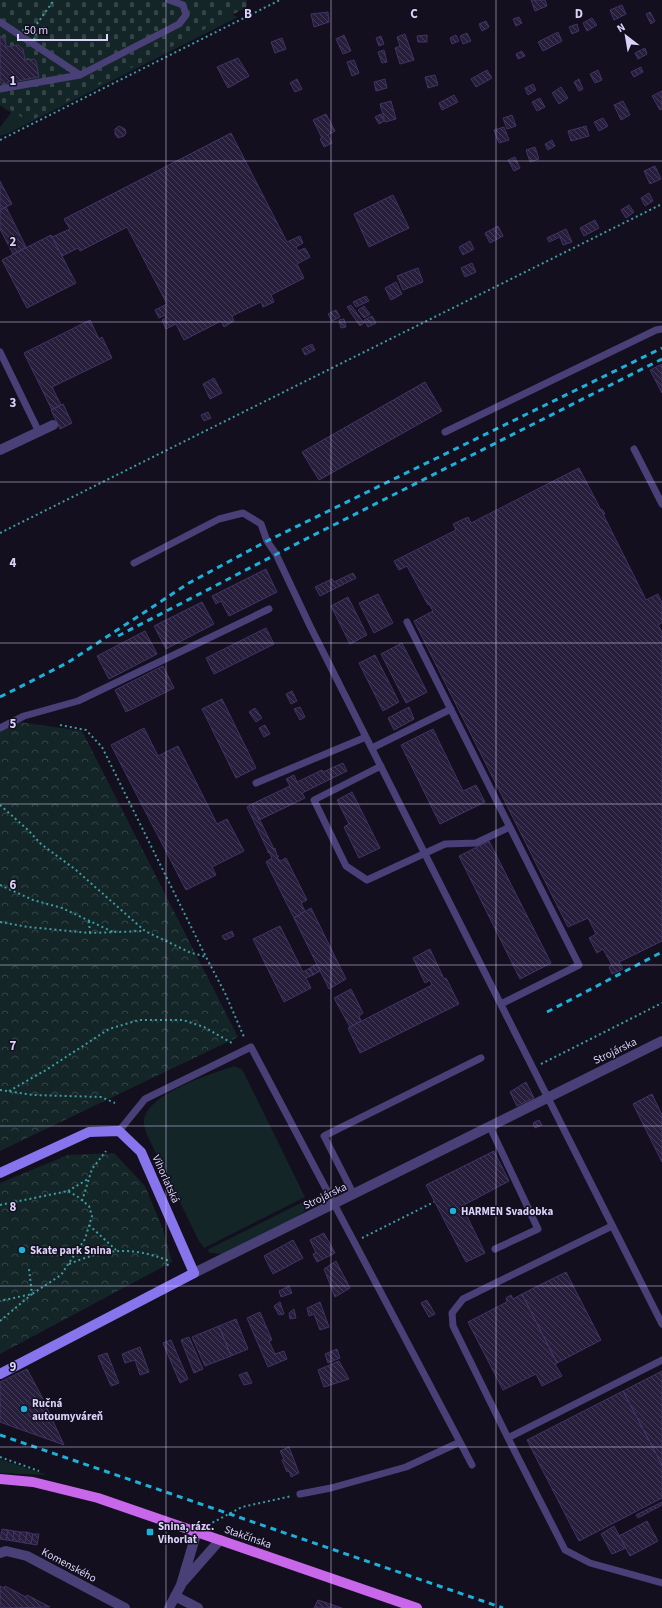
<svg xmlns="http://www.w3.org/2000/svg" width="662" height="1608" font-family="'Source Sans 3',sans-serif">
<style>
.grass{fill:#132527}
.cemetery{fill:url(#cemetery-stones)}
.park{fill:url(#park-crowns)}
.building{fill:url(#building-back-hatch);stroke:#423365}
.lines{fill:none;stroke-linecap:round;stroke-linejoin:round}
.path{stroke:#3d9da2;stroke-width:2;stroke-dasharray:2 3;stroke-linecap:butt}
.lane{stroke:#484077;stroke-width:7}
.street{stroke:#484077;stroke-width:10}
.secondary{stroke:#8675ed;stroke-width:10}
.primary{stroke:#c967eb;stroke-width:10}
.rail{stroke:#1db1da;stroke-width:3;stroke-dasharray:6 5;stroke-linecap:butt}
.grid{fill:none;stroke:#dbd2f9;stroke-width:1;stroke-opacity:0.55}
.poi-dot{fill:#1db1da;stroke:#130f1e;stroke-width:1.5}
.labels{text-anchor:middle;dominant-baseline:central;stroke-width:3;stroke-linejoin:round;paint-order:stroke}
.street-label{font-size:11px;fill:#dbd2f9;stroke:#130f1e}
.poi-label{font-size:11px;font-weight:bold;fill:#dbd2f9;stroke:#130f1e;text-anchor:start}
.grid-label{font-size:13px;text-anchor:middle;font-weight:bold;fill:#dbd2f9;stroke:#130f1e;stroke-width:3;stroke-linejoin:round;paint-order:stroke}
</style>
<defs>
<pattern id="cemetery-stones" width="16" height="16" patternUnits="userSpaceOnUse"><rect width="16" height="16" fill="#132527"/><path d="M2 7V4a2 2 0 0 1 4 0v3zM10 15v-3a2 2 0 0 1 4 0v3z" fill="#354447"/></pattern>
<pattern id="park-crowns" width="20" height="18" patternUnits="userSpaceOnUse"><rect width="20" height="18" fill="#132527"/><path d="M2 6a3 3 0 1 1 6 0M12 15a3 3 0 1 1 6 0" fill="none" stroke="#354447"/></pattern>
<pattern id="building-back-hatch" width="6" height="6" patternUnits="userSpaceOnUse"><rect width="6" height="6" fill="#271e3c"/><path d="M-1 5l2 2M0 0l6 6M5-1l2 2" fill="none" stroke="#463e59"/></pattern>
</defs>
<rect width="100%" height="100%" fill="#130f1e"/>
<path class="grass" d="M215,7L238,17L9,133L0,136V127L11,113L0,105V95Z
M235,1066L241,1069L244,1073L305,1197L204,1248L199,1241L147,1135C146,1130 143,1125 144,1120C147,1094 212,1073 235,1066Z
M301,1203L305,1205L306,1210L295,1218L222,1254L210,1253L207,1250Z
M0,1459L47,1475L0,1473Z"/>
<path class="cemetery" d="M0,0H247V7L28,122L0,102Z"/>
<path class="park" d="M19,722L82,731L238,1037L0,1151V732Z
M114,1153L145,1186L162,1227L172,1262L0,1354V1183L68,1155Z"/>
<path class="building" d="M531,0H545L547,6L535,11Z
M622,5L626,14L614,20L610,10Z
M328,12L329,22L314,27L311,14Z
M650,12L655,21L651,24L646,14Z
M519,17L522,23L516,26L513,19Z
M592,18L597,25L587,31L583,23Z
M486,21L489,27L482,31L479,24Z
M577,24L579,31L572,34L569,27Z
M558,32L562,41L543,51L538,42Z
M467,33L471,41L463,44L460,36Z
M405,34L414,60L400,64L395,48L400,46L397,37Z
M344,35L351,51L343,54L336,39Z
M427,35V42H418L417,36Z
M456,35L459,41L452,44L450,38Z
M0,36L5,38L6,47L18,45L23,49L25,60L34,59L36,61L39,77L2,84L0,82Z
M381,36L384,44L379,46L376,38Z
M282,38L286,49L275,53L271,42Z
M645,48L647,54L638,59L635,53Z
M384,50L387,62L382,63L378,52Z
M522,51L525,56L518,59L516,54Z
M238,58L249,76L228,88L217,67Z
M354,60L359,73L352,76L347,62Z
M641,67L643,72L634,77L631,72Z
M487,70L492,78L476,87L471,79Z
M598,70L602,80L595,83L590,74Z
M435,75L438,85L428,88L425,77Z
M297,79L302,89L295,92L290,83Z
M385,79L387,88L376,91L374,82Z
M579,79L583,89L579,91L574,82Z
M533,84L536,90L528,95L525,88Z
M561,87L568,98L559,104L552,93Z
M662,91V109L660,110L652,96Z
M454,95L458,102L442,110L439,103Z
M540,98L545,107L537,111L532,102Z
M391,101L396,119L385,122L380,104Z
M623,101L630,115L621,120L614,105Z
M326,114L335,131L328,135L332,143L324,147L320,139L322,138L313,120Z
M381,114L384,121L379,124L375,117Z
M512,115L516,126L507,129L503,118Z
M603,118L608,126L599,131L594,122Z
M119,126L125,129L126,133L124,136L118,138L115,134V129Z
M586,126L589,136L571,141L568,131Z
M504,127L509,140L499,143L494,130Z
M231,133L287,242L300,236L303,243L296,247L298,251L305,248L310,257L297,264L304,278L271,295L274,302L263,307L261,302L232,316L234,321L224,327L221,321L184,340L176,324L166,329L162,320L166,318L165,315L159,318L155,310L167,304L127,227L80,251L78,248L62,256L52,237L70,229L64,219Z
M552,140L555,146L548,150L545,144Z
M535,147L539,159L530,162L526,150Z
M515,157L520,168L514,171L508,160Z
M655,166L661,179L650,184L644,171Z
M0,181L12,204L0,210Z
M649,193L653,201L645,206L641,198Z
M393,195L409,228L369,247L354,214Z
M629,205L634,212L626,218L621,210Z
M6,207L26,247L13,254L0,229V210Z
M595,220L599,228L584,236L580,228Z
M498,226L503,236L490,243L485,233Z
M566,229L572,242L563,245L560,237L549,242L547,238Z
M51,235L76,283L27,308L2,260Z
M470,241L474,249L463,255L459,247Z
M472,263L476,272L465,277L461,268Z
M418,268L423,282L403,290L397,276Z
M396,282L402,294L391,300L385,288Z
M366,296L369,301L356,307L353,302Z
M351,305L364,323L360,326L347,307Z
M364,306L370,314L364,318L358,310Z
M336,310L340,317L332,321L328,314Z
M372,316L376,323L368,327L364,320Z
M344,319L346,327L341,328L339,320Z
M90,320L99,339L102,337L112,358L52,387L61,405L52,410L24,353Z
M312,344L315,350L305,355L302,349Z
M662,364V393L650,370Z
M214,378L222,393L210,399L203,384Z
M425,382L442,411L319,480L302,452Z
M63,404L72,423L60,429L51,410Z
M208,412L211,418L204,421L201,415Z
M579,468L601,510L602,509L605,514H603L646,600L658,594L662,603V623L658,625L662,632V941L619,962L623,969L612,974L609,967L612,965L603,949L597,953L589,938L596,934L588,918L568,927L414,621L433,611L429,604L428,605L407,566L399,570L394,561L456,530L453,524L468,517L471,523Z
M266,569L277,592L229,616L221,601L216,604L212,596Z
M353,573L356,578L320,596L315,587L332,579L334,582Z
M378,594L393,623L374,633L359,603Z
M348,597L367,635L350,644L331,606Z
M202,602L214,624L166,649L154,626Z
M266,628L274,644L214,674L206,658Z
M145,631L157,654L109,679L97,656Z
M402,643L427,692L406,703L381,654Z
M375,655L399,702L383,711L359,663Z
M163,666L174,688L126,712L115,690Z
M292,691L297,701L291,704L286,694Z
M222,699L256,768L236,778L202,709Z
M300,707L305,717L300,720L294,709Z
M409,707L414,719L394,730L388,718Z
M255,708L262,718L256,722L249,712Z
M265,725L270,734L264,737L259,728Z
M144,728L158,756L178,746L217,824L227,819L244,851L212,867L216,875L186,890L111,745Z
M433,729L463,791L476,785L485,802L440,824L401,745Z
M343,763L347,771L302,793L305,798L259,820L252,804L290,786L286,779L294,775L297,782L322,770L323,772Z
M352,792L380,848L359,858L344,827L349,824L337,800Z
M252,804L274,849L275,848L277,856H279L277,857L280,861L286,858L307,900L301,903L305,911L294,918L266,862L272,858L269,852L268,853V851L247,807Z
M489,841L551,963L520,979L459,856Z
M311,908L346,979L329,989L294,918Z
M280,926L303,972L310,968L313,975L306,978L311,988L284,1002L253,939Z
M232,931L234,936L225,940L222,936Z
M430,949L444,979L446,978L459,1004L360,1053L348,1028L432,985L430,980L425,983L413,958Z
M317,964L320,971L313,975L310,968Z
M351,989L363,1013L359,1016L361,1021L350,1027L334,998Z
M526,1082L534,1098L517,1106L510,1092Z
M652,1094L662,1115V1162L633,1104Z
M539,1120L542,1125L535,1128L533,1123Z
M494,1151L509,1181L462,1206L485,1253L466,1262L426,1185Z
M324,1233L335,1253L317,1262L313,1254L316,1253L310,1240Z
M293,1240L303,1258L273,1274L264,1256Z
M336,1261L350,1288L335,1297L324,1269Z
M566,1272L601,1340L557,1363L522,1294Z
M289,1286L292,1293L281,1297L279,1291Z
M522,1294L557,1363L555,1364L562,1376L542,1386L536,1374L503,1390L468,1322L507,1302L506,1298L511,1295L513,1299Z
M427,1300L435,1314L429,1317L421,1303Z
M280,1302L284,1314L279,1315L274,1306Z
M320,1302L329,1327L320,1330L314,1314L309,1316L307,1308Z
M294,1309L296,1318L290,1319L289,1313Z
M260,1312L272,1340L269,1341L275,1354L284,1351L287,1359L268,1367L247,1318Z
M236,1319L248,1349L231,1356L219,1326Z
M219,1326L231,1356L205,1366L192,1337Z
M189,1337L203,1369L194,1373L181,1340Z
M171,1340L188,1379L180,1383L163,1343Z
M140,1347L149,1372L140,1375L135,1360L125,1363L122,1354Z
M337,1349L340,1358L328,1363L325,1354Z
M107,1353L119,1383L111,1386L98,1356Z
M339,1361L349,1379L324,1387L318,1370Z
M27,1369L41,1395L64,1445L0,1422V1382Z
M662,1371V1465L623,1391Z
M247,1372L252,1383L244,1385L239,1375Z
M623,1391L662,1465V1498L579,1541L527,1440Z
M289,1447L299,1473L291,1477L289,1471L287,1472L282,1460L284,1459L280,1451Z
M662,1502V1505L638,1518L636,1515Z
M647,1521L658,1541L630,1556L619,1536Z
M614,1526L626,1548L612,1554L601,1534Z
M2,1529L8,1530L6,1540L0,1539Z
M8,1530L14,1531L13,1541L6,1540Z
M14,1531L20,1532L19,1542L13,1541Z
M20,1532H27L25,1543L19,1542Z
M27,1532L33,1534L31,1544L25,1543Z
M33,1534H39L37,1545L31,1544Z
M0,1586L4,1588L5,1586L26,1597L27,1595L50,1607L3,1608L0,1607Z
M318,1600L342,1608H314Z"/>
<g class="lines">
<path class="path" d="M29,27C39,29 36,36 32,43L20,35L24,29Z
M34,28L54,0
M0,140L280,0
M0,533L662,204
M60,725L86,730L102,747L206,957L225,993L244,1037
M0,805L28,830L41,844L76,870L145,931L189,952L206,957
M0,885L33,900L62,908L113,932
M89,921L90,933
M0,922L28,927L90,933L144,931
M541,1064L662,1003
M0,1090L33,1095L101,1097L115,1103
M9,1091L46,1070L109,1029L139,1020H183L204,1027L232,1043
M68,1191L88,1179
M82,1201L92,1169L106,1151
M0,1205L68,1191L78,1197L89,1206L92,1216L85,1239L61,1275L32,1294L0,1301
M89,1225L116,1250
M362,1238L434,1202
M69,1264C106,1249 129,1246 167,1260L168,1267
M0,1321L32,1294L29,1269
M0,1457L39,1471
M208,1525L242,1507L292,1496"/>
<path class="lane" d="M0,22L80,75
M0,89L80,75L179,24L186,15L183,5L169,0
M0,352L39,432
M445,432L656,330L662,329
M634,449L662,504
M134,563L219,519L243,513L261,524L267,541L276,554L310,626L662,1324
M407,622L579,965L501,1004
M0,728L24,716L78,701L269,609
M372,748L451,709
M381,766L314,800L346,866L367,880L445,844L476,843L510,827
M256,783L366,737
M490,1127L538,1229L495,1249
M119,1131L145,1099L251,1047C324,1186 399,1325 472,1465
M354,1195L324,1136L481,1058
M662,1360L508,1438L565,1550L590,1563L662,1583
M508,1438L453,1326L452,1313L463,1299L612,1226
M300,1494L331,1488L406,1467L460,1442"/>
<path class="street" d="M0,450L53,425
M194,1273L662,1041
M0,1553L6,1551L27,1556L125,1608
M183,1582L220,1540
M175,1596L198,1608
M169,1608L181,1585L197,1531"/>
<path class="secondary" d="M0,1173L89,1132L119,1131L141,1152L194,1273L0,1374"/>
<path class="primary" d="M0,1479L33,1482L98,1498L417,1608"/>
<path class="rail" d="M118,636L302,541L662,359
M0,697L67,663L189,583L267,541L662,348
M547,1012L662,952
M0,1435L503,1608"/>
</g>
<path class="grid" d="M166,0V1608M331,0V1608M496,0V1608M0,161H662M0,322H662M0,482H662M0,643H662M0,804H662M0,965H662M0,1126H662M0,1286H662M0,1447H662"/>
<g class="poi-dot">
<circle cx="453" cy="1211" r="4"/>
<circle cx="22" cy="1250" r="4"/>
<circle cx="24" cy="1409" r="4"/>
<rect x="146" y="1528" width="8" height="8" rx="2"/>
</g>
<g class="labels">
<g class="street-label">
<text transform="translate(615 1051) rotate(-26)">Strojárska</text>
<text transform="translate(166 1179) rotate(66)">Vihorlatská</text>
<text transform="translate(325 1196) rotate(-26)">Strojárska</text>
<text transform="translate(248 1537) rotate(19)">Stakčínska</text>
<text transform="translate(69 1565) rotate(28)">Komenského</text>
</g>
<g class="poi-label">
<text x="461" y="1211">HARMEN Svadobka</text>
<text x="30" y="1250">Skate park Snina</text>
<text x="32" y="1403">Ručná<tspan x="32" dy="13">autoumyváreň</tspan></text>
<text x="158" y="1526">Snina, rázc.<tspan x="158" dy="13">Vihorlat</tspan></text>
</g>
</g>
<g class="grid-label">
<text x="248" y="18">B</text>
<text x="414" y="18">C</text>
<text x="579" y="18">D</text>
<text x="13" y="85">1</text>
<text x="13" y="246">2</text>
<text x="13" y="407">3</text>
<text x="13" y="567">4</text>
<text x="13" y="728">5</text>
<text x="13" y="889">6</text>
<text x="13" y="1050">7</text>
<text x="13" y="1211">8</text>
<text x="13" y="1371">9</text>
</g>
<g transform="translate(626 36) rotate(329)" stroke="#130f1e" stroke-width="3" paint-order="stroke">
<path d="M0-3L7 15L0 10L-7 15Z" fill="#dbd2f9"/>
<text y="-6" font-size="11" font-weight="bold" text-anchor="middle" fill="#dbd2f9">N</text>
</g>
<path d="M18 34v6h89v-6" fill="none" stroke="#dbd2f9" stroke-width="2"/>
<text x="24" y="34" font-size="12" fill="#dbd2f9" stroke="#130f1e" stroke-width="3" paint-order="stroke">50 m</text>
</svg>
